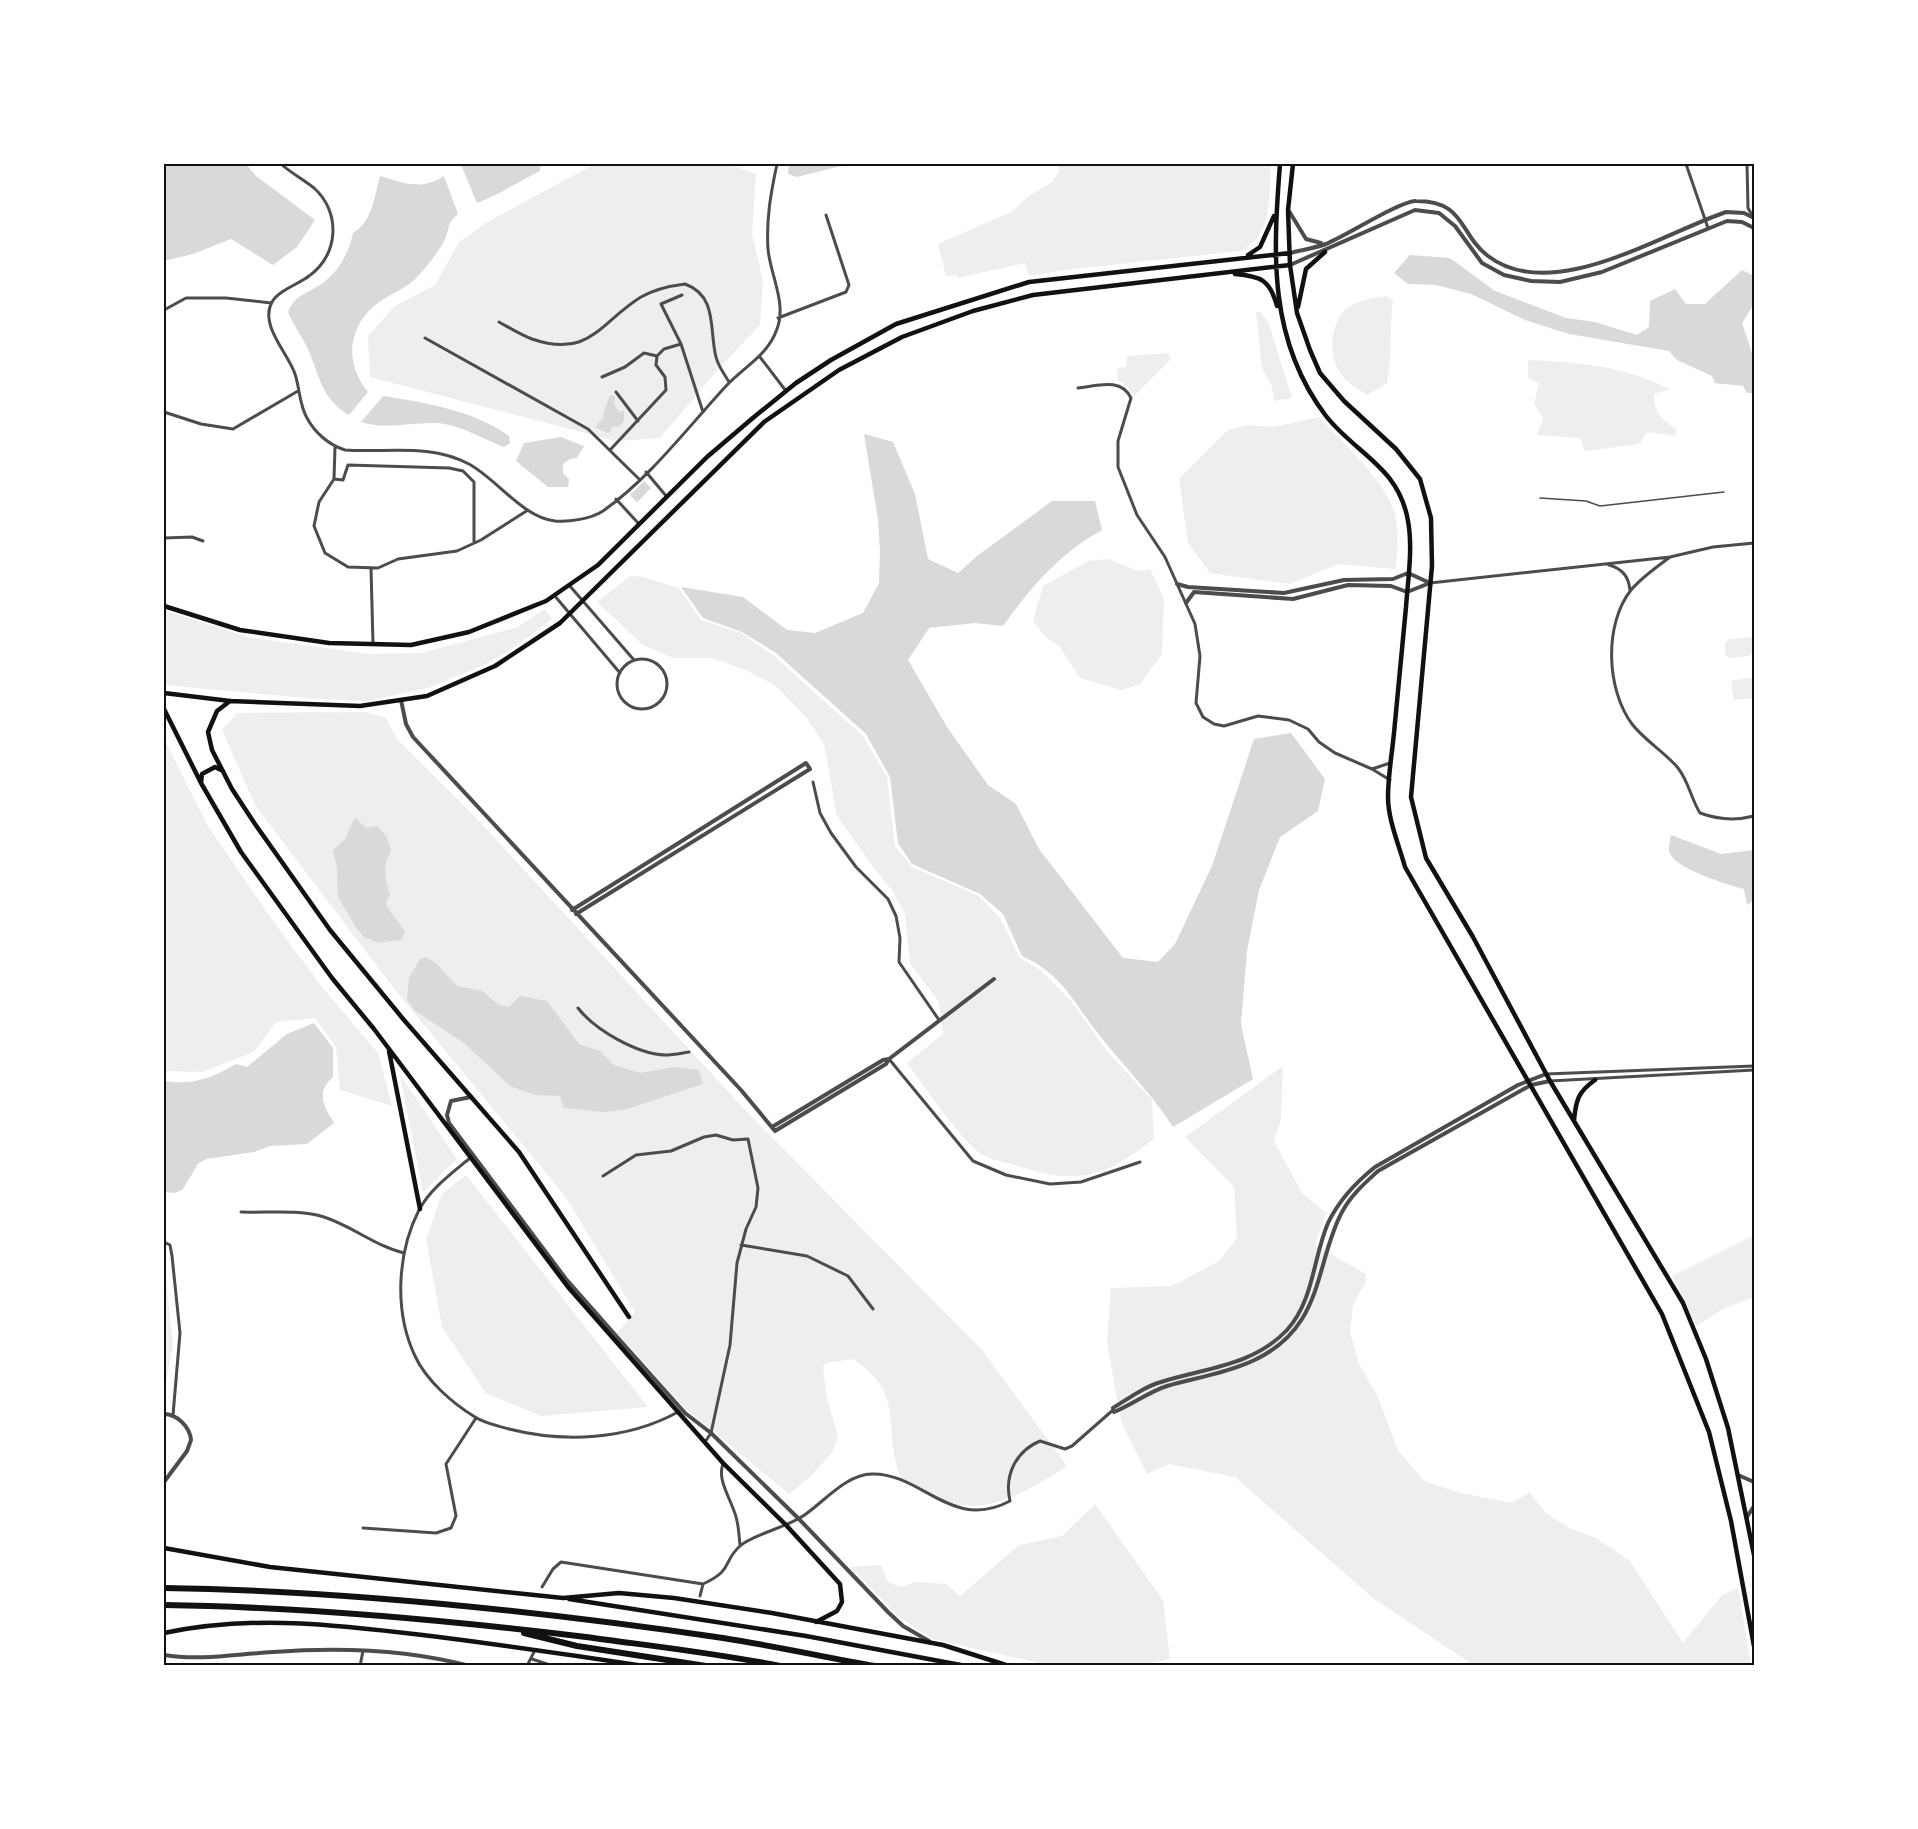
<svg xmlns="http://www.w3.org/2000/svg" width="1918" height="1829" font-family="Ubuntu,sans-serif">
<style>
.green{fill:#eee}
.water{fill:#d9d9d9}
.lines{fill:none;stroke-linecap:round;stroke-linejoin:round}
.service{stroke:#4c4c4c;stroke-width:1.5}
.minor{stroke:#4c4c4c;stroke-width:3}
.tertiary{stroke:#4c4c4c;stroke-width:4}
.secondary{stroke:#111;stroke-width:4.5}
.motorway{stroke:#111;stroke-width:6}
.neatline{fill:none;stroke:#111;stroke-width:2}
</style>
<rect width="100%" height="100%" fill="#fff"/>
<path class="green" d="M595,164H728L756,174L752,234L763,281L760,325L721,366L660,438L616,441L370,377L368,336L395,306L435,285L459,242L489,221Z
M1056,164H1271C1268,197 1275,234 1240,251L1064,270L1029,276L1025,263L958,278L956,275L946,276L938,244L1013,211L1027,197L1052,182L1059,171Z
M1386,296L1393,300C1389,328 1393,355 1387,383L1367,395C1359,389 1350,385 1344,378C1328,362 1329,330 1343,312C1352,300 1373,299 1386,296Z
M1256,312H1260L1268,321L1292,398L1274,401L1272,386L1262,368Z
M1168,353L1171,359L1134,396L1124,383L1118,381L1117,368L1127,367L1126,360L1129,356Z
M1528,360C1581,362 1622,366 1670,389L1654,394C1654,412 1661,419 1676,429V436L1648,432L1639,444L1585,451L1580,438L1537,435L1543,418L1534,404L1539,383L1528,377Z
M1319,417C1343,443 1379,475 1393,508C1400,527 1397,549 1396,569L1338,564L1289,584L1210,573L1188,543L1179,479L1228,430L1248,425L1273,427Z
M1108,559L1138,571L1150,569L1164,599L1162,654L1140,684L1122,690L1080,678L1060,647L1045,636L1033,621L1043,586L1088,561Z
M630,576L643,577L679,588L701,620L741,633L774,656L863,736L887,777L895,846L912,867L979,896L1000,918L1019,957L1040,970L1071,1001L1107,1051L1152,1100L1154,1139C1104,1177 1079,1186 1018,1166C1007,1163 993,1160 983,1155C962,1143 923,1084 907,1063L943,1034L939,1002L910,963L905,914L892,890L876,871L837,816L824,744L806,717L776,686L748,671L712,658H673L643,645L597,602Z
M545,609L552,619L512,649L486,664L431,687L370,701L316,699L164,685V610L247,637L369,654L421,653L518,627Z
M1754,637V651L1749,656L1730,658L1725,655V643L1730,639Z
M1754,677V698L1734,700L1731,681Z
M365,712L386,718L397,739L478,820L746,1111L983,1351L1067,1466C1034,1487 992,1515 951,1503C934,1498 916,1486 901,1478C881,1427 908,1396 853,1359L826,1363L823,1366L826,1394L838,1437L833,1451L811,1476L789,1494L684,1407L617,1333L635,1312L565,1196L392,986L255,805L222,730L237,713Z
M164,739L208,826L275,924L326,992L378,1053L392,1106L340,1090L336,1047L315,1018L276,1022L254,1052L202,1072L164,1071Z
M1283,1066L1281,1119L1274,1141L1302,1193L1326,1213L1315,1245L1366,1274V1281L1353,1305L1350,1332L1359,1364L1377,1395L1398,1450L1424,1481L1460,1493L1513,1503L1529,1492L1546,1513L1569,1528L1596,1538L1630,1561L1683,1643L1722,1595L1738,1588L1751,1665H1473L1373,1598L1235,1477L1169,1464L1147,1474L1121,1421L1107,1342L1111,1288L1172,1286L1219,1261L1237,1238L1234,1187L1185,1137Z
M400,1075L457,1159L423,1192Z
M466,1175L648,1407L541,1416L486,1393L442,1327L426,1239L442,1194Z
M1754,1235V1297L1723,1309L1696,1326L1672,1276Z
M164,1261L173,1345L165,1388L164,1387Z
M1095,1504L1163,1600L1170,1659L1139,1665H1048L932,1639L899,1617L851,1567L881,1565L888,1582L901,1587L916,1582L946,1584L960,1596L1019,1545L1062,1536Z"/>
<path class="water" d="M164,164H246L256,176L315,220L297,247L273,265L231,239L193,254L164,261Z
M465,164H541L540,171C518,182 500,194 477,203L461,165Z
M789,164H849L797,177L788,174Z
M380,176C404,183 421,191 444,176L458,214C447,224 450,224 446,237C441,249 428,265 419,275C406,290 388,294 374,306C346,331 346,365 368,392L349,415C322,400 319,375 308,349C302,336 294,327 288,312C295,295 306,294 320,285C338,273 349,253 353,233C373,221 374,197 380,176Z
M1410,255L1450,258L1495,291L1566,318L1595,322L1637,335L1649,327L1650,301L1675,289L1686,304H1705L1742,270L1754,276V304L1742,323L1754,359V393H1747L1743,386L1715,383L1712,376L1677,360L1669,351L1569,334L1525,320L1471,294L1436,285L1408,284L1394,273Z
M610,395L615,396L614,404L619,412L624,410V421L620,426L611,427V432L607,433L595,427L604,417L603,413Z
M383,396C427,403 472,410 509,436L510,443L504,447C483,439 459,424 436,423C410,422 386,430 361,422Z
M864,434L893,442L915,494L928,559L958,573L977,556L1052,501H1095L1102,530C1060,553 1031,587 1003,626L975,623L929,628L908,660L947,727L988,785L1016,804L1039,849L1123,958L1158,962L1175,944L1212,866L1254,739L1291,733L1325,779L1318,811L1280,837L1259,890L1247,951L1241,1024L1253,1079L1173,1127C1151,1093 1129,1072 1104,1041C1075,1007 1066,976 1022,956L1003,914L980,894L912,864L898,843L890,777L866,734L776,653L742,632L703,618L681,587L743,597L787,630L815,633L863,613L879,583L880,550L878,519Z
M561,437L584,446L577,458L570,459L563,464V473L569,479L568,487H548L516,461L524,443Z
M644,481L651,488L637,502L630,495Z
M355,817L366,828L377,826L387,837L391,851C382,865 385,880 390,895L386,903C390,914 400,921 405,933L401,940L378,943L364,937L357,929L338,897L337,869L333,850L345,839Z
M1671,835L1721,854L1754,850V900L1747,905L1744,889C1728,885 1677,869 1670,854C1668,849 1670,840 1671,835Z
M426,957L436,963L457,986L482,991L499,1005L509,1007L520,996L547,1001L579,1044L600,1051L614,1065L640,1073L675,1067L699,1070L703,1084L624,1110L602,1112L564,1108L560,1096L535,1095L510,1086L464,1043L414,1010L407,1000L409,978L420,959Z
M314,1023L333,1048V1077C316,1093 323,1105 334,1123L307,1144L270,1146L254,1152L206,1159L198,1164L183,1189L175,1193L164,1192V1081C195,1085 209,1079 236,1064L247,1067L287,1034Z"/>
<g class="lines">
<path class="service" d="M1540,498L1586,501L1600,506L1724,492"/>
<path class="minor" d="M281,164C291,173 303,179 314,188C341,212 339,255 309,276C299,284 279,290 272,302C259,325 288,353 295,374C300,389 299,404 307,418C315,433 329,445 345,450C387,453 430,443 469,464C498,480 522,517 555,521C569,522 591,519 603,511C650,478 688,427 727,385C745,366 768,355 777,329C787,303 770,274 768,249C766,219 771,192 777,164
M1686,164L1708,228
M1747,164L1748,208L1753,217
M682,295L661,304L681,344L703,412
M164,310L186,298H226L271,303
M778,318L846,292L849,285L826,215
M499,322C510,328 521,335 532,339C590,359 600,322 641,297C655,289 669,286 685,284C718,296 709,330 716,357C718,366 725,375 729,382
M425,338L588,429L639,479
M760,357L786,391
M602,377L625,367L644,353L657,356
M1078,388C1097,386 1121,377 1131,398L1118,441V467L1137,515L1165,557L1195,624L1200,656L1196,703L1203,717L1214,724L1224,726L1258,716L1289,720L1308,729L1319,742L1335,753L1372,769L1390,780
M616,392L638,421
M164,412L201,424L233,429L298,391
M335,447L334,479L319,502L314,526L325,553L348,567L378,568L398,559L457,551L481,540L528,510
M611,449L666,390L665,377L656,365L657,356L664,349L681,344
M646,472L667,497
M334,479L343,480L348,465L449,468L463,471L474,482V543
M616,499L639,524
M164,538L192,537L203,541
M1670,557C1657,567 1642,577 1631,590C1604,624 1606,689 1632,724C1645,741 1665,752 1678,768C1689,782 1691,799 1700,813C1719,820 1735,821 1754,816
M1609,565C1623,569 1629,577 1630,591
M371,568L373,644
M1430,583L1670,557L1713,547L1754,543
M569,585L634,660
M554,595L620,673
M617 684a25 25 0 1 1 50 0a25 25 0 1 1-50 0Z
M1372,769L1390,763
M813,782L820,813L831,833L856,867L888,899L896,916L900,938L899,962L939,1020
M578,1008C595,1030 637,1054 665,1055C673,1055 682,1053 689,1052
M889,1059L973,1161L1006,1175L1050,1184L1081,1182L1140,1162
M1546,1074L1754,1066
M1550,1081L1754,1070
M470,1158C452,1173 430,1189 419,1210C397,1253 394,1312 415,1356C426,1380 452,1403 475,1417C484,1423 498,1426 509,1429C564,1443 627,1440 678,1412
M603,1176L636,1155L671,1151L704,1137L716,1135L733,1140L748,1139L758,1188L756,1207L746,1229L737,1263L730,1345L711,1433L705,1442
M241,1212C267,1213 300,1209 324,1217C352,1226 375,1246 404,1253
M164,1242L170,1245L172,1256L180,1333L173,1415
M741,1245L807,1256L848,1276L873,1309
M723,1464C716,1481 734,1503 737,1521C739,1529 739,1537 740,1545
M363,1528L436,1533L451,1528L456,1516L446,1464L476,1418
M542,1587L553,1569L561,1562L703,1584C734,1570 722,1562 740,1546C752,1535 787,1527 803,1516C823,1503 846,1474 872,1474C922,1473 952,1532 1010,1501C1004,1475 1016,1451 1040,1441L1065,1449L1072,1446L1113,1410
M700,1596L703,1584
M532,1659L553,1666
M360,1666L363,1651
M527,1666L534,1652"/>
<path class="tertiary" d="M1289,211L1306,239L1321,243
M1290,253C1302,250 1315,248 1326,244C1344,237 1402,200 1416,201C1466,201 1458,233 1488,256C1552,305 1661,234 1726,212L1744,213L1754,218
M1290,265L1415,210L1439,213L1455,226L1482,263L1504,275L1531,281L1560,282L1602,272L1727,221L1742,222L1754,228
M1177,584L1188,587L1284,593L1344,580L1393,579L1408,573L1430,583
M1186,603L1194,592L1293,599L1348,585L1391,586L1407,592L1430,583
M401,700L406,724L413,737L741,1090L775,1131L886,1064L889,1059L883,1060L772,1127
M572,910L806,763L810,769L576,914
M889,1059L994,979
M471,1097L451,1101L447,1115L449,1123L566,1279L618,1338L685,1413L711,1433L799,1519L888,1612L903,1626L929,1641
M1113,1408C1129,1398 1144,1387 1161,1382C1205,1368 1253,1366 1287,1330C1314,1300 1313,1258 1328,1223C1339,1200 1355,1183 1375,1167L1518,1085L1546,1074
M1114,1412C1132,1405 1148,1392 1167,1386C1217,1372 1272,1367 1302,1319C1322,1287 1324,1245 1342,1212C1351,1195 1365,1183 1378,1171L1531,1085L1550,1081
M164,1414C177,1414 190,1427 191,1440L187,1451L164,1482
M1738,1475L1754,1482
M1747,1517L1754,1506
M164,1655C200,1661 236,1654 273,1652C339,1647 406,1649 470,1666"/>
<path class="secondary" d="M1280,164C1273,253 1268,340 1326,416C1356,454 1399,467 1408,521C1413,548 1408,579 1406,607C1402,649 1398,691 1394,733C1392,754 1388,776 1388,797C1388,820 1399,845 1405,867L1662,1314L1709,1432L1731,1521L1754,1646
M1293,164L1288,210L1290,265L1297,313L1310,350L1320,373L1344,401L1396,449L1420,479L1431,518L1432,566L1411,797L1426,858L1473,937L1550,1081L1683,1303L1706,1359L1728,1428L1754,1555
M1248,255L1260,247L1274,216
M1235,274C1261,276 1270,280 1277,306
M1298,307L1306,269L1325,252
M164,606L240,630L329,643L411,645L469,632L546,601L598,565L707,457L754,417L796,383L831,360L896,324L1029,282L1290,253
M164,693L230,701L360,706L427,696L495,666L560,623L764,422L839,370L902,337L973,311L1033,295L1290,265
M230,701L217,711L208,732L212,750L232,789L255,824L330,930L404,1020L519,1152L629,1317
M164,709L201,783L241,852L332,978L374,1029L568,1287L723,1463L786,1525L840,1584L842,1602L837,1611L816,1622
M201,783L202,774L215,767L223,771
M389,1051L420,1209
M1574,1120C1576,1100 1578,1092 1595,1080
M164,1548L270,1567L563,1598L619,1593L674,1598L772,1613L943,1645L1009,1666
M569,1599L806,1636L966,1666
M164,1633C255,1614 340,1625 431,1636C502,1645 573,1655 644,1666"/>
<path class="motorway" d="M164,1588C351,1591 538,1611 723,1638C774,1646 824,1657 875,1666
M164,1605C305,1607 446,1620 586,1637C651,1646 716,1653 780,1666
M524,1633L577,1646L706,1666"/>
</g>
<rect width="1918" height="1829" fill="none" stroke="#ffffff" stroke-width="330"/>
<rect x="165" y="165" width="1588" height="1499" class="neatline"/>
</svg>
